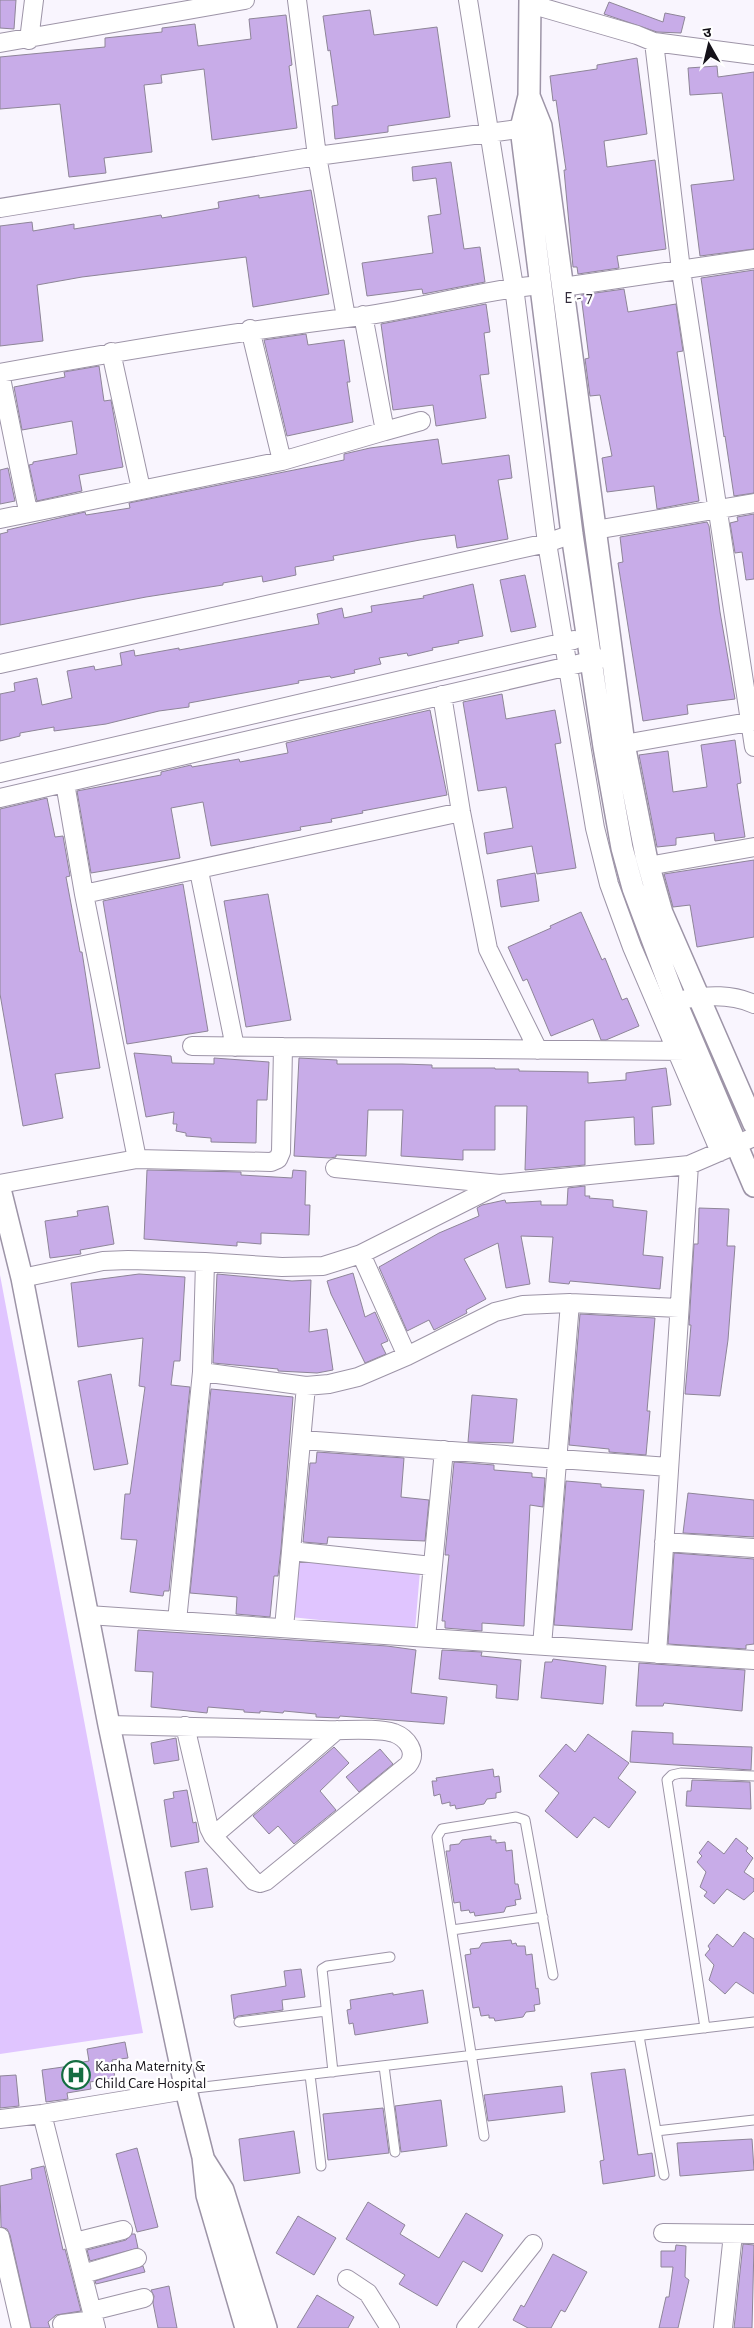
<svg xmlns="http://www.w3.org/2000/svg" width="754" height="2328" font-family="'Alegreya Sans','Noto Sans Devanagari',sans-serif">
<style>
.green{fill:#e0c5ff}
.building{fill:#c8ace8;stroke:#8e8598}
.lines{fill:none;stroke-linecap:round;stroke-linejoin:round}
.service-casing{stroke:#9d94a7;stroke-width:11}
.minor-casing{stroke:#9d94a7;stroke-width:20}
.tertiary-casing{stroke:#9d94a7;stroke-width:24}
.service{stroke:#fff;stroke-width:9}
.minor{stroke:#fff;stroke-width:18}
.tertiary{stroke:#fff;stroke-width:21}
.labels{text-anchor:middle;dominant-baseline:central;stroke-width:4.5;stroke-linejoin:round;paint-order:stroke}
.poi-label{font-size:15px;fill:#151219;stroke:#fff;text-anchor:start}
.neighbourhood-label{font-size:16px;letter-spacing:1px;fill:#322b3b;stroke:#fff}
</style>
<rect width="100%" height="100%" fill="#f9f5fe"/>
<path class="green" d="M0,1275L143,2033L0,2054Z
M298,1558L420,1571L415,1630L291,1617Z"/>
<path class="building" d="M0,0H16L14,29L0,28Z
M609,2L663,22L665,13L685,17L681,33L657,32L604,14Z
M370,10L374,35L437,27L450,117L388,126V132L335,139L332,106L338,105L330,50L328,51L323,16Z
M286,15L292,65L289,66L297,128L212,140L204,69L161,75L162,83L144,85L152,152L104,158L106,173L69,177L60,104L0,109V57L105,47V38L162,32V28L195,24L198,46L251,39L249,19Z
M637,58L647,134L604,141L607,167L655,160L666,249L617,256L619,268L578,274L577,267H573L564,170H566L556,100L553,101L550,76L597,69V65Z
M717,66L718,77L754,72V249L700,256L691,185L734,180L722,93L690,95L688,68Z
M451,162L464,249L480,247L485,282L423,294L422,289L367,296L362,263L433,253L428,216L441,214L436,178L413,181L412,167Z
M311,190L329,294L253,307L246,257L82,277L37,285L43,341L0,346V226L32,222L33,231L74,224V229L161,215L162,218L219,208L218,202L259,195V198Z
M754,270V493L734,496L725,436L724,437L701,278Z
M624,289L628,312L676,304L683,351L677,352L699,501L657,509L654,486L607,492L602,458L612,456L600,395L590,396L585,359L589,358L581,295Z
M486,304L490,332L484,333L489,374L480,375L486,418L436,426L433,405L393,410L381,324Z
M306,334L308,345L344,340L350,382H347L353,422L287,436L264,340Z
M99,366L104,401L111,400L123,467L79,475L82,491L37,501L29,465L33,464V462L77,454L72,421L22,430L14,387L65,377L64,372Z
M438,439L442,464L509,455L512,478L498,480L508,539L457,548L455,535L420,540L333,556L334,560L295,567L296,575L263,582L262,576L223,583V585L146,597L0,625V534L8,532L7,530L85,512L86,515L130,508L129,503L344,460V454L370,448Z
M8,468L15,501L0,504V470Z
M754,514V579L746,580L742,552L735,553L730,523L738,521L737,517Z
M707,522L709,526L720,612L735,699L687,705L688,714L643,721L618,563L623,562L620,537Z
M525,575L536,627L511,632L500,580Z
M473,584L483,636L458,641L459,643L432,648L433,650L408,656L407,653L379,658L381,664L354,670L355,673L331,678L330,676L298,681L299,683L216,698L189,703V707L159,711L106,724L54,731V727L20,733V736L0,741V694L15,691L14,683L37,678L42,705L72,698L67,671L94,666L95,670L122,665L120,653L134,650L135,656L179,648V650L319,624L317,614L342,608L344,618L372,612L371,606L424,598L423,596Z
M502,694L506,719L555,710L561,743L555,744L576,868L537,874L532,846L487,854L484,833L513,828L506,787L478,791L463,702Z
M430,710L447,795L362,811L363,813L331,819L332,822L300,827L301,830L211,846L203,802L171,808L180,858L91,873L77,791L161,775V772L191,765L192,767L239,759L240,762L288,753L286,743Z
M735,740L741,783L737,784L745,837L715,841L714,833L676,838V845L657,847L639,755L668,751L673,792L707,787L701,745Z
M47,798L55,837L63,836L70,876L66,877L80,952H82L100,1068L55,1074L63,1118L23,1126L0,994V809Z
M754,860V937L697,947L690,905L673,907L664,874Z
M535,873L539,901L501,907L497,880Z
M183,884L208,1031L127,1044L103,901Z
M268,894L291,1020L246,1027L224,901Z
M581,912L602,960L605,958L622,1000L627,998L639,1026L606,1040H601L593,1019L551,1036L527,979L523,981L508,947L551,928L550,926Z
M134,1053L171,1056L172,1063L214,1064V1058L269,1062L267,1100H257L256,1143L211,1142V1138L186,1136V1133L176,1131L177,1124H173L174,1112L146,1117Z
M299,1058L337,1060V1064H402L432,1065V1068H495V1069H519V1071L588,1072V1083L626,1080V1073L666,1068L671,1105L652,1107L654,1144L635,1145L634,1117L585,1121V1165L525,1170L527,1106H495V1150H463V1160L401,1156L403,1110H368L366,1156L336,1155V1157L330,1158L294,1156Z
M147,1170L241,1172V1175L292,1178L293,1170L306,1171L305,1205H310L309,1235L261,1233V1244L237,1242V1246L144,1239Z
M585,1186V1196H590L589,1198L613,1200V1207L647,1211L643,1255L663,1257L660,1289L570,1281L569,1284L549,1282L553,1237L521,1236L530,1284L506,1288L498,1243L464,1259L486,1299L466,1310L467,1313L434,1330L429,1320L407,1331L379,1267L439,1233L479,1216L477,1208L482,1205L505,1200L506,1203L541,1201V1205H567L568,1188Z
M108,1206L114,1244L80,1250L81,1254L50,1258L45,1221L78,1216L77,1211Z
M699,1208L729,1209L727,1246H735L728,1340L720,1396L685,1394L691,1325H689L694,1244H698Z
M353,1273L365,1317L375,1312L388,1341L381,1344L386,1354L365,1363L331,1294L327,1281Z
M139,1274L185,1277L180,1361H174L171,1385L190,1387L169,1591H164L163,1596L130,1592L137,1540L121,1539L125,1494H130L145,1387L139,1386L143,1338L78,1347L71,1283Z
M217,1274L292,1281L311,1280L309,1332L327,1329L333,1370L317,1373L278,1371V1369L213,1363Z
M580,1314L655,1318L647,1411H650L646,1455L609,1452V1449L569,1445Z
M111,1374L128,1464L94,1470L78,1381Z
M211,1389L293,1397L281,1549L278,1576H274L270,1617L236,1614L237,1597L190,1593Z
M472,1395L517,1399L513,1443L468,1442Z
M317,1452L404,1458L401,1497L429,1500L425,1541L328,1537L327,1544L303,1542L310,1463H316Z
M454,1462L494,1465V1470L532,1473V1477L545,1478L543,1507L530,1505L524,1626L482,1623V1631L445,1628V1621H442L449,1555H445Z
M566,1481L601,1484V1487L644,1490L632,1630L554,1625Z
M688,1493L754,1500V1537L683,1533Z
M674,1553L754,1559V1644L746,1645V1649L668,1644Z
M138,1630L387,1646L416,1650L411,1693L447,1697L444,1724L340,1716L339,1718L316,1717V1714L284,1711L283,1713L260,1711V1713L244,1712V1710L208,1707L207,1713L151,1707L153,1672L135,1671Z
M442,1650L482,1652L481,1656L521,1660L518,1700L496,1698L497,1685L439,1679Z
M553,1659L606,1666L603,1704L541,1698L545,1662H552Z
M639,1663L745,1670L742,1711L664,1703L663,1706H636Z
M632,1731L673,1733V1744L752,1747L751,1770L630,1762Z
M588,1734L629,1763L618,1778L636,1792L609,1828L594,1817L577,1838L545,1811L559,1793L539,1776L566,1744L575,1752Z
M176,1738L179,1760L154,1764L151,1743Z
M334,1747L349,1763L320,1791L336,1810L294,1844L278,1826L269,1834L253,1816Z
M380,1749L393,1764L359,1792L346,1777Z
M493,1769L494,1777L499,1776L501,1792L496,1793V1798L487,1799L484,1804L456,1809L455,1805L450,1806V1802L442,1804L440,1794L434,1796L432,1781H437L436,1778Z
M692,1780L750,1782L751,1809L686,1806L687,1791H691Z
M187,1790L193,1823L196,1822L199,1842L171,1847L164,1800L174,1798L173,1792Z
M491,1836V1840H496V1843L505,1842L506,1851L512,1850L515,1884H518L521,1899L515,1900L516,1905L506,1907L504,1912L475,1916L474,1912L470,1913L469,1910L461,1911L460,1902L454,1903L446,1851H450V1845L459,1844L462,1840Z
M736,1838L748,1848L746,1851L753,1858L744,1872L754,1879V1891L744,1900L727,1889L714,1904L704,1896L707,1892L700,1887L706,1872L697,1862L702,1856L699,1853L708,1841L724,1854Z
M207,1868L213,1907L191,1910L185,1872Z
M744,1932L754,1939V1994L736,1982L725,1994L709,1980L714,1965L705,1955L710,1949L708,1946L717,1934L733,1947Z
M511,1940L512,1944L516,1943L517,1946H525L526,1955L532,1954L536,1989L538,1988L540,2004L534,2005L535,2011L526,2012L523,2017L495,2021L494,2018H489V2015L481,2016L479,2007L473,2008L465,1955L471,1954L470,1949L479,1948L482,1943Z
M301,1969L305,1997L282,2000L283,2010L238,2016L234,2019L231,1995L286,1986L284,1971Z
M423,1990L428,2023L355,2035L353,2023L349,2024L347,2010L351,2009L350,2000L393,1993V1995Z
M125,2042L128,2058L112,2060L115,2078L90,2082L91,2089L67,2093L68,2099L46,2102L42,2070L70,2066V2064L89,2061L87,2049Z
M625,2069L638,2155L652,2153L655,2176L603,2184L600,2161L604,2160L591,2073Z
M16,2075L19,2106L0,2108V2076Z
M562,2086L565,2112L488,2121L484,2095Z
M441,2100L447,2146L401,2152L395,2106Z
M383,2108L389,2153L328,2160L323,2114Z
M294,2131L300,2173L244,2181L239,2139Z
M752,2139L754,2170L680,2176L677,2143Z
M137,2148L158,2227L137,2232L116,2154Z
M44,2166L63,2250L65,2249L81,2311L56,2315L48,2322L50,2328H31L10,2235L7,2229L1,2227L0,2186L32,2179L31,2169Z
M368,2202L405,2225L400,2234L439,2258L466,2213L503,2235L482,2272L463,2261L437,2306L399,2284L405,2275L346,2239Z
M298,2216L336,2238L314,2275L276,2253Z
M132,2234H135L138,2248L90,2261L87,2250L126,2240Z
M743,2244L754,2245L752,2328H734Z
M676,2245L686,2246L685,2277L689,2280L678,2328H659L666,2297H669L673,2267H661V2251H675Z
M553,2254L587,2272L565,2312L561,2310L551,2328H528L513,2320L521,2305L524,2307Z
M143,2266L145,2272L96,2284L95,2281Z
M169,2286L177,2328H158L153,2303L154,2296L151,2290Z
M317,2295L354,2317L348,2328H297Z"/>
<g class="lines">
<defs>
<path id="service" d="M452,1930L543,1917
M239,2022L326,2011
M705,2028L667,1780L672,1775L681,1773L754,1776
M639,2036L664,2175
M384,2066L395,2152
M333,2072L322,1969L327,1966L390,1957
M310,2075L321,2166
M187,2089L754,2022
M656,2131L754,2120
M484,2136L437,1837L442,1829L516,1817L525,1820L553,1975"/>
<path id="minor" d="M297,0L317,156L346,317
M468,0L514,287L547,543L595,828L609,884L632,947L720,1152
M530,4L637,35L654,42L754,55
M29,40L34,0
M654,42L681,270L754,747
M0,43L245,0
M0,208L317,156L533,127
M563,287L754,259
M250,329L282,461
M111,352L141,489
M0,373C120,351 241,331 362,316C422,308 481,290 541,285
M0,373L28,511
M385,431L421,421
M0,519L282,461L385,431L363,315
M595,530L754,503
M0,664L547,543L572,534
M442,695L461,812L488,949L538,1050
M624,744L754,721
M0,773L574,640
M65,783L84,894L137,1159
M0,798L612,656
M648,866L754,847
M199,871L235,1047
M84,894L461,812
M686,999C709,995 732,994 754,1004
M192,1046L283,1047
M335,1168L500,1184L689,1165L754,1137
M0,1184L137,1159L271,1162L278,1159L281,1152L283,1047L686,1051
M361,1254L407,1356
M22,1278L103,1261L128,1260L205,1262L282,1267L323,1266L361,1254L500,1184
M202,1372L306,1386L329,1384L358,1377L407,1356L495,1312L523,1305L570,1303L679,1308
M302,1440L669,1467
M664,1542L754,1548
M291,1551L432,1566
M88,1615L754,1660
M177,1621L202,1372L205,1262
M284,1628L306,1386
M426,1638L444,1450
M542,1646L570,1303
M657,1654L689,1165
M109,1725C180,1727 251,1728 322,1730C343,1731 375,1727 394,1733C407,1738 418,1752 408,1765L266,1881L260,1883L254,1881L213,1836L209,1828L185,1726
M213,1836L337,1730
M42,2114L96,2328
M0,2119L42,2114L186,2090
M663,2233L754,2234
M0,2237L21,2328
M75,2242L123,2230
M83,2274L137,2258
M347,2279L368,2293L390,2328
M92,2311L144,2298
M62,2324L94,2320
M466,2328L533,2244
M723,2328L733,2234"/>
<path id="tertiary" d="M530,0L529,96L521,128L572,534L604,747L622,848L633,888L675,1000L754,1186
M529,96L541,126L624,744L646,856L662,913L754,1124
M0,1189L22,1278L109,1725L186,2090L203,2157L207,2195L246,2328
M204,2160L223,2190L266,2328"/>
</defs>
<use href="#service" class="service-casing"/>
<use href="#minor" class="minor-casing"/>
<use href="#tertiary" class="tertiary-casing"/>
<use href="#service" class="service"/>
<use href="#minor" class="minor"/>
<use href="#tertiary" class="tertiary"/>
</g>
<defs>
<symbol id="hospital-ring" viewBox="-11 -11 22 22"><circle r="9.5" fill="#fff" stroke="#146e41" stroke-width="1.5"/><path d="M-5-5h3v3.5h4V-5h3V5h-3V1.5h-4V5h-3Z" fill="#146e41"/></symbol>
</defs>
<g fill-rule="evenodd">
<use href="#hospital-ring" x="60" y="2059" width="32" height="32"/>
</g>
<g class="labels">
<g class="poi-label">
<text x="95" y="2066">Kanha Maternity &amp;<tspan x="95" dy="17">Child Care Hospital</tspan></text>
</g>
<g class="neighbourhood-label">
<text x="579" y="298">E - 7</text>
</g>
</g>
<g transform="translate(709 45) rotate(352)" stroke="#ffffff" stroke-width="4" paint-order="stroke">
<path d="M0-4L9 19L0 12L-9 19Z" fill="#151219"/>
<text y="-8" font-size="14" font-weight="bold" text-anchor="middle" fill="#151219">उ</text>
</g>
</svg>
